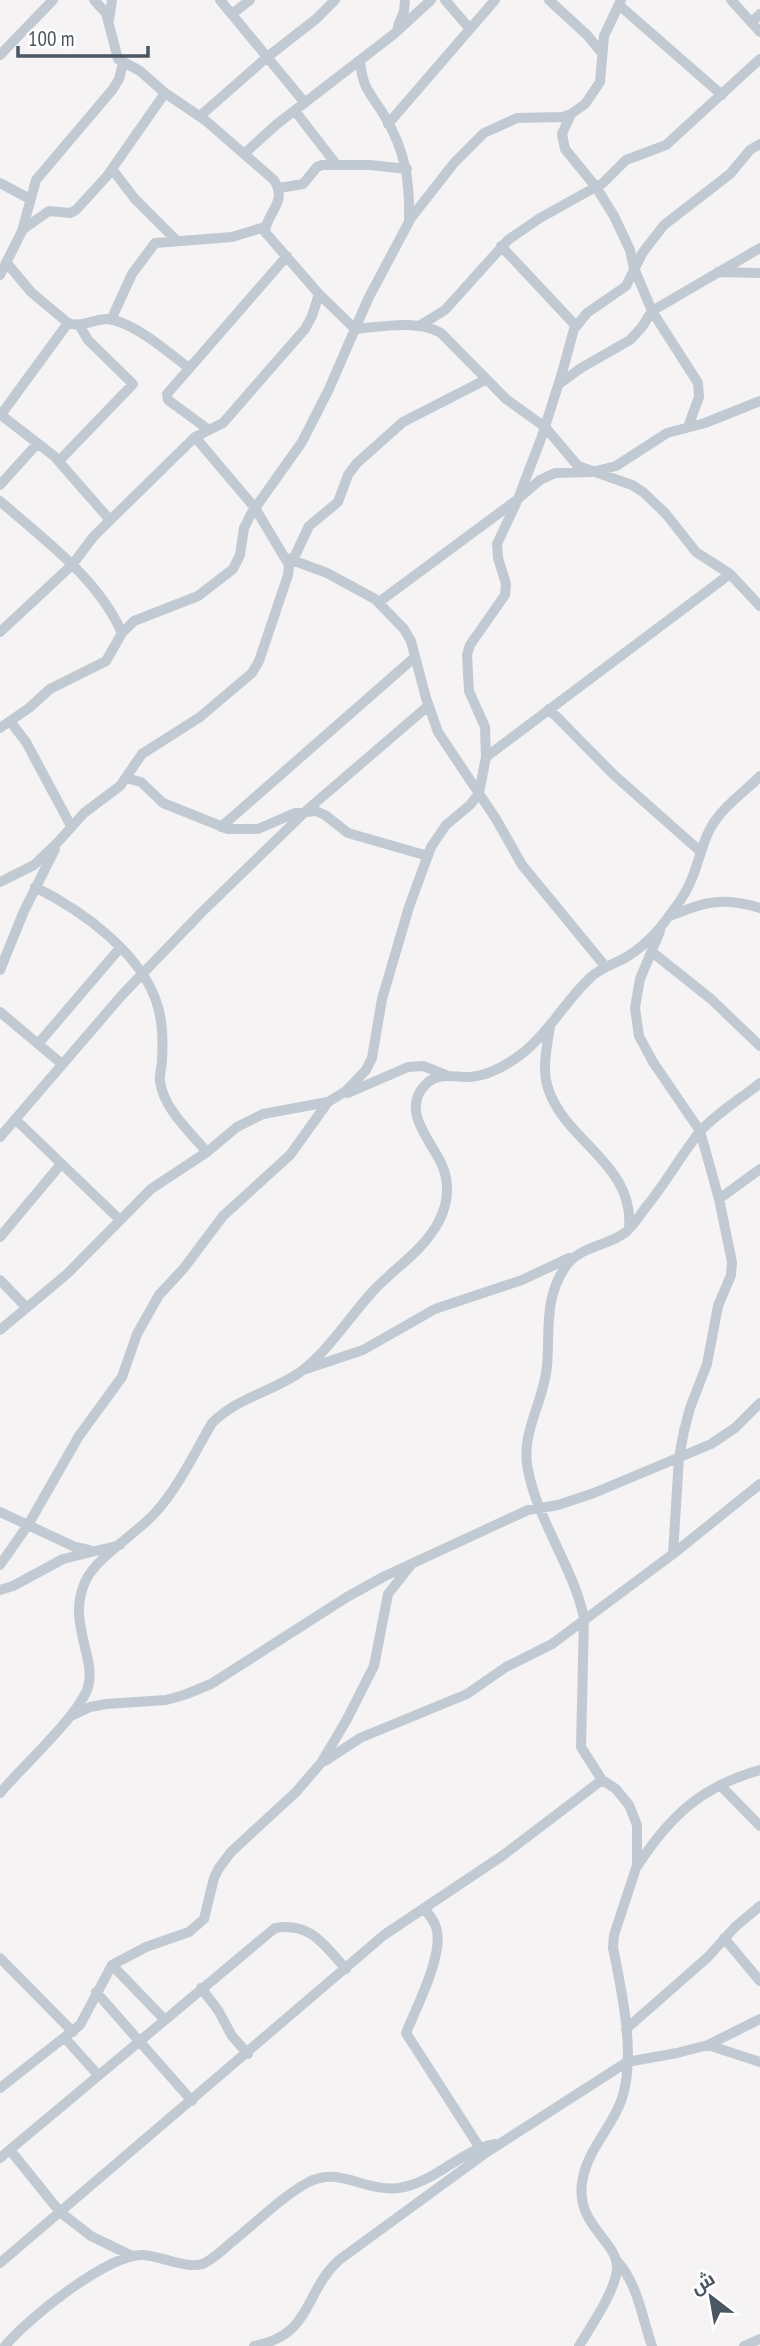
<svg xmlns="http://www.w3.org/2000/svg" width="760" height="2346" font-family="'PT Sans Narrow',Cairo,sans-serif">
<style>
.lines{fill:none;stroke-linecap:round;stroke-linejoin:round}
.street{stroke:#c1cad2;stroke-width:10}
</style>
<rect width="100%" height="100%" fill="#f5f3f3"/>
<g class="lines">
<path class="street" d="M94,0L106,13L118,59L140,71L165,93L205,120L274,180C288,203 267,211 265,232L319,294L355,329C381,327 417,319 441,333L506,399L545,427L578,466L632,485L643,492L666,514L696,552L730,574L760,606
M220,0L305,103
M445,0L470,29
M549,0L587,35L601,52
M731,0L760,32
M619,5L722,95
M232,14L250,0
M109,20L112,0
M752,22L760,14
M398,26L404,11L405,0
M0,55L53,0
M360,61C363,90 370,92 384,115C406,152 410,181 409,222
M295,111L336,164
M571,114L562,134L565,149L596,187L614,216L630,250L634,268L652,311L698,383L699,397L688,427
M200,116L266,58L316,19L335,0
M388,124L495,0
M245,153L277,124L394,34L431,0
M112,169L135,199L177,241
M0,183L30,199
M279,188L303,184L317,167L322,165H370L407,169
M22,230L49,211L70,213L76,210L107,176L165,93
M501,246L576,326
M6,262L31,292L68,323C82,328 93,319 107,319C133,321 169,353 189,368
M718,272L760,273
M0,275L22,231L36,180L113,89L119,79L123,63
M111,320L132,274L155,243L232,237L265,227
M419,326L445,310L508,240L540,218L603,183L626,160L666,145L760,59
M559,384L581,368L630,340L642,327L652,311L760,248
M1,415L54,456L110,520
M0,416L68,323
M209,430L168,400L167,394L287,256
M59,461L133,384L88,340L79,325
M0,485L37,444
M0,501C44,540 98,578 122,633
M284,557L327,573L375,599L404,629L411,641L426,698L438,732L496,819L522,865L605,966
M293,560L309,526L338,502L348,475L357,463L403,422L485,380
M379,602L518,499L540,480L555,473L592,472L616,466L667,433L705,423L760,401
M0,632L72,565L94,536L195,437L223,423L305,329L312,316L319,294
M549,709L614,775L701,852
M10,721L26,742L71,826
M0,728L29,708L50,689L106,661L122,633L134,621L198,596L233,569L240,555L244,528L251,514L302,442L329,389L368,299L411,218L454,163L484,133L517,118L563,117L571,114L585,104L600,82L604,36L621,0
M486,757L730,574
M126,778L141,782L163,803L228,829H258L295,813L316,811L325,815L348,833L428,856
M221,827L415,657
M0,882L34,865L58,842L84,813L120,786L142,754L200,717L252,673L259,661L288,575L289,565L255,508L195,437
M35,887C83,911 143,954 158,1007C163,1024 163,1043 162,1060C162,1067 159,1075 160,1081C163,1108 190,1132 207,1152
M670,916C706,901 723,897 760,908
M660,931L640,979L635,1008L639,1036L653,1062L700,1131L719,1199L732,1262L731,1275L718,1306L707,1364L690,1408L684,1431L679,1457L673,1554
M652,952L711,999L760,1046
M0,970L24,911L55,849
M0,1012L62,1064
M550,1026C547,1047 541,1071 549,1091C567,1142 635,1165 629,1229
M38,1044L120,948
M348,1093L408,1067L423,1066L446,1075
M15,1119L120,1220
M0,1137L122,995L202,912L307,810L428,706
M719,1199L760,1169
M0,1237L61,1164
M0,1280L26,1307
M0,1330L67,1274L151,1189L207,1152L237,1127L263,1114L328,1102
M306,1369L363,1350L435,1309L522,1280L569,1258
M0,1512L75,1547L89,1550
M0,1565L28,1525L79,1436L122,1377L137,1334L159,1295L184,1268L223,1216L290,1155L328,1102L346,1091L366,1070L372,1058L382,999L409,907L431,847L446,825L470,805L479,793L486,757L485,727L469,691L467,655L470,645L505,595L506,584L498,558L497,544L518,499L542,436L562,373L574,329L587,313L626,286L643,252L664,225L730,174L750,150L760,144
M0,1590L13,1586L63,1559L120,1545
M71,1716L90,1707L106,1704L166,1700L184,1695L211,1684L347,1597L385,1576L528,1510L558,1505L594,1493L711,1444L735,1428L760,1403
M325,1761L360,1738L467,1694L506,1667L552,1644L673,1554L760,1484
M720,1785L760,1826
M0,1793C22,1767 75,1719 87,1690C99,1660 65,1622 86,1580C96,1558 137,1533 155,1513C178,1488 195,1452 212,1423C237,1398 271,1392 299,1373C327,1353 350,1316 374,1290C396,1267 424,1250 439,1221C448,1204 450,1183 442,1165C430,1139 400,1110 426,1084C439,1071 456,1078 471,1077C490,1075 509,1064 524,1052C550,1031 566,1000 591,977C601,968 611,965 623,959C640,950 658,932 669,916C676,907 684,896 689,885C700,863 702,836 718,817C729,802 747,790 760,776
M638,1865C670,1816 702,1786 760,1770
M424,1908C428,1914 434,1920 436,1927C445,1953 416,2008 406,2033L480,2148
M724,1938L760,1981
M0,1958L73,2032
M112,1965L164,2019
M201,1988L218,2010L232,2036L248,2054
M96,1992L192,2101
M626,2029L708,1957L735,1927L760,1906
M65,2038L98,2075
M708,2045L760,2062
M0,2088L80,2025L112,1965L146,1947L189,1932L204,1919L214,1878L219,1868L231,1852L296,1792L321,1763L346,1721L374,1666L388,1594L411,1565
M10,2150L60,2212L91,2236L132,2256
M0,2158L275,1928C311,1922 324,1945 346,1969
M616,2260C638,2283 642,2318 652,2346
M0,2263L384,1935L502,1856L602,1780
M5,2346C27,2319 110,2252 144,2255C160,2256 187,2269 202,2264C213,2260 223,2249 232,2242C256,2223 280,2198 307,2183C338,2165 363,2192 399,2188C435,2183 460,2150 495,2144
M254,2346C313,2335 303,2293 339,2260L487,2152L627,2062L677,2053L708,2045L760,2019
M579,2346C591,2326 615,2292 617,2269C619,2242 576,2226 582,2183C586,2153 607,2133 619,2106C638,2064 622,1992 613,1948L614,1935L637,1865V1825L629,1805L616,1789L602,1780L581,1747L584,1618C573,1566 538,1522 528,1470C520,1433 544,1402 547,1366C550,1331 544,1300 564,1269C579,1245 605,1248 626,1232C634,1225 640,1215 646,1207C665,1184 680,1157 698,1134C711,1117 743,1097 760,1083
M744,2346L760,2339"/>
</g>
<g transform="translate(711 2297) rotate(329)" stroke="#ffffff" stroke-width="5" paint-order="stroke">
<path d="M0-5L12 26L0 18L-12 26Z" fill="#4a5661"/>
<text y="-10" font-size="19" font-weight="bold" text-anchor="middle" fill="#4a5661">ش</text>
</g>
<path d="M18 46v10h130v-10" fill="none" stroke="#4a5661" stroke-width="3.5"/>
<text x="28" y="46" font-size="21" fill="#4a5661" stroke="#ffffff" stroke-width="5" paint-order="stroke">100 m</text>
</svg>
